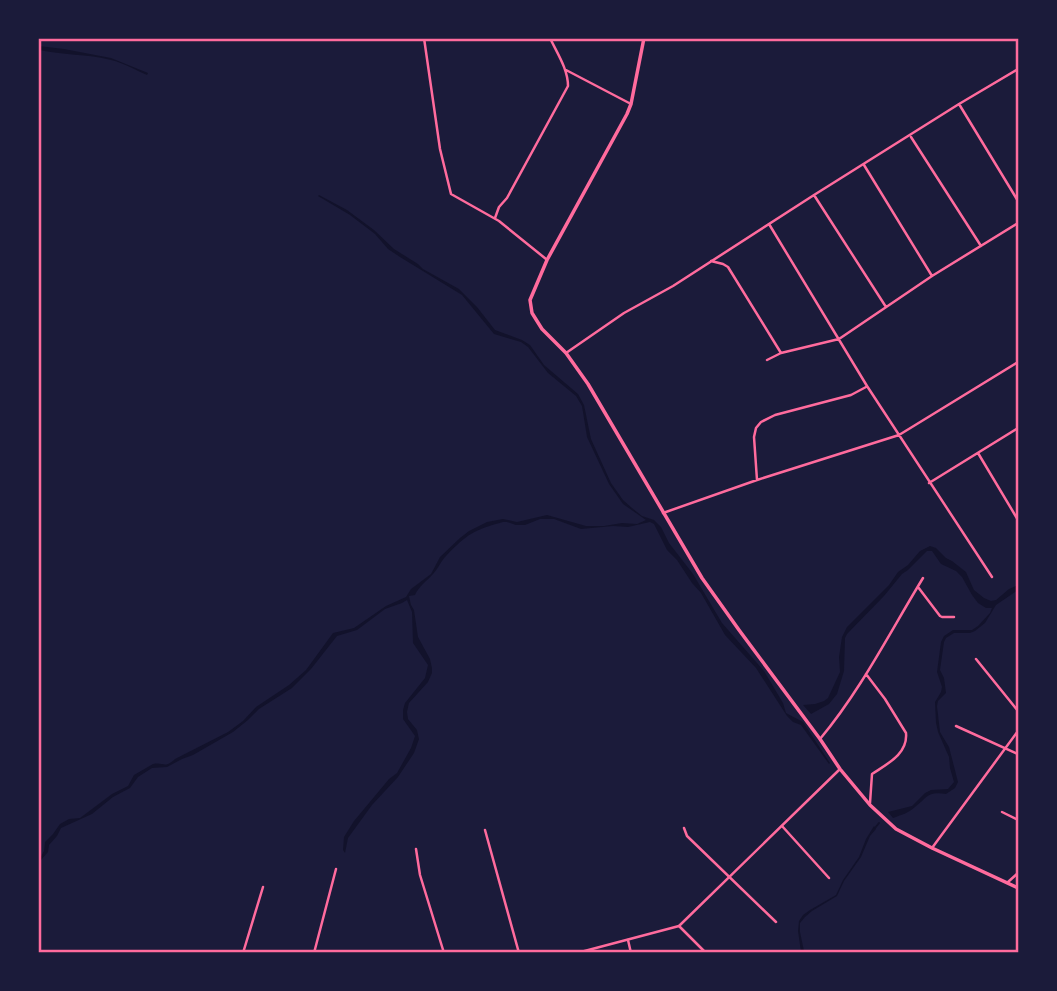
<svg xmlns="http://www.w3.org/2000/svg" width="1057" height="991" font-family="'Open Sans',sans-serif">
<style>
.water{fill:#12122b}
.lines{fill:none;stroke-linecap:round;stroke-linejoin:round}
.stream{stroke:#12122b;stroke-width:2}
.minor{stroke:#ff6b9d;stroke-width:2.5}
.tertiary{stroke:#ff6b9d;stroke-width:2.5}
.secondary{stroke:#ff6b9d;stroke-width:3.5}
.neatline{fill:none;stroke:#ff6b9d;stroke-width:2.5}
</style>
<rect width="100%" height="100%" fill="#1b1b3a"/>
<path class="water" d="M39,46L64,49L111,58L148,73L147,75C135,70 124,63 111,60C88,54 61,55 39,50Z
M319,195L347,210L374,230L394,249L418,264L423,269L459,289L477,307L495,330L522,340L530,345L544,365L578,394L584,405L591,439L611,483L623,500L632,508L642,516L654,520L661,527L669,543L693,574L722,623L764,671L783,703L786,713L803,722L830,763L829,764L801,725L793,722L787,716L756,668L725,635L701,593L692,583L677,560L667,550L654,524L650,522L628,527L613,526L581,529L554,519H540L525,525H516L507,522H503C474,530 467,534 446,556C441,561 438,569 433,574C427,581 419,586 415,595L409,596L411,605L414,610L418,637L430,659L432,668V673L428,682L409,703L407,712L408,719L417,730L419,739L414,753L398,777L372,805L348,838L345,853L343,850L344,837L354,821L389,779L397,773L411,748L415,736L403,719V710L405,703L425,678L428,665L413,643L412,612L407,600L402,603L385,609L357,630L337,636L311,669L292,688L259,709L248,720L233,732L193,755L182,759L167,767L152,768L138,777L130,788L113,797L92,814L61,828L57,836L49,845L48,852L41,860L39,868V860L44,851L45,842L53,834L60,824L69,819L80,818L112,794L128,786L134,775L153,764C165,762 164,769 175,759L228,732L243,721L256,707L289,685L306,670L333,633L354,628L386,606L406,597L411,589L431,574L440,557L460,538L469,531L487,522L503,519L517,522L547,515L586,526H604L622,523L637,524L646,520L623,504L609,484L587,437L582,406L576,396L548,373L528,347L521,342L494,334L462,295L400,257L388,249L375,234L350,215L318,196Z
M930,546L936,548L946,558L952,561L966,572L974,590L984,598L991,601L996,600L1009,589L1018,585V590L996,605L985,623L975,631L970,633H954L946,638L944,642L940,670L944,678L946,693L938,701L937,706L940,732L949,747L958,782L955,788L946,794C927,791 928,797 915,807C909,813 901,815 893,818L888,812L912,806L925,793L931,790L948,789L954,782L950,768L949,757L938,732L936,723L935,702L941,692L942,687L937,672L941,642L944,636L953,630H972L978,626L990,613L992,608H986L978,603L972,595L962,577L956,571L941,564L932,551H927L908,570L902,574L884,596L847,634L845,638L844,671L837,694L829,704L811,714L803,705L815,704L824,701L828,698L840,672L839,657L842,637L847,627L889,585L898,572L908,565L920,551Z
M874,826L876,829L870,836L861,857L844,881L837,896L812,911L805,917L800,923V932L804,951V952H801L798,931L799,921L803,915L810,910L836,895L843,880L859,857L866,839Z"/>
<g class="lines">
<path class="stream" d="M875,828L879,823"/>
<path class="minor" d="M424,38L440,149L451,194L499,221L546,259
M566,70L631,104
M959,104L1018,201
M911,137L981,246
M864,165L932,276
M814,195L886,307
M495,218L499,207L507,198L568,86C568,69 557,53 550,38
M769,224L867,386L992,577
M711,261L723,264L728,267L781,353
M566,353L624,313L673,286L814,195L959,104L1018,69
M767,360L781,353L839,339L932,276L1018,223
M978,453L1018,520
M757,480L754,437L756,428L761,422L775,415L851,395L866,387
M929,483L1018,428
M663,513L757,480L899,435L1018,362
M918,587L940,616L942,617H954
M976,659L1018,711
M866,674L885,699L906,733C908,754 887,764 872,774L870,803
M956,726L1018,754
M820,739C861,690 890,632 923,578
M1002,812L1018,820
M782,826L829,878
M684,828L687,836L776,922
M485,830L519,953
M932,848L1018,731
M416,849L420,875L444,953
M1008,882L1018,873
M679,926L706,953
M628,940L631,953
M243,953L263,887
M314,953L336,869"/>
<path class="tertiary" d="M577,953L679,926L839,770"/>
<path class="secondary" d="M644,38L631,104L627,114L547,260L530,300L532,313L542,329L566,353L588,384L702,578L739,630L820,739L840,769L870,805L896,829L932,848L1018,888"/>
</g>
<rect width="1057" height="991" fill="none" stroke="#1b1b3a" stroke-width="80"/>
<rect x="40" y="40" width="977" height="911" class="neatline"/>
</svg>
